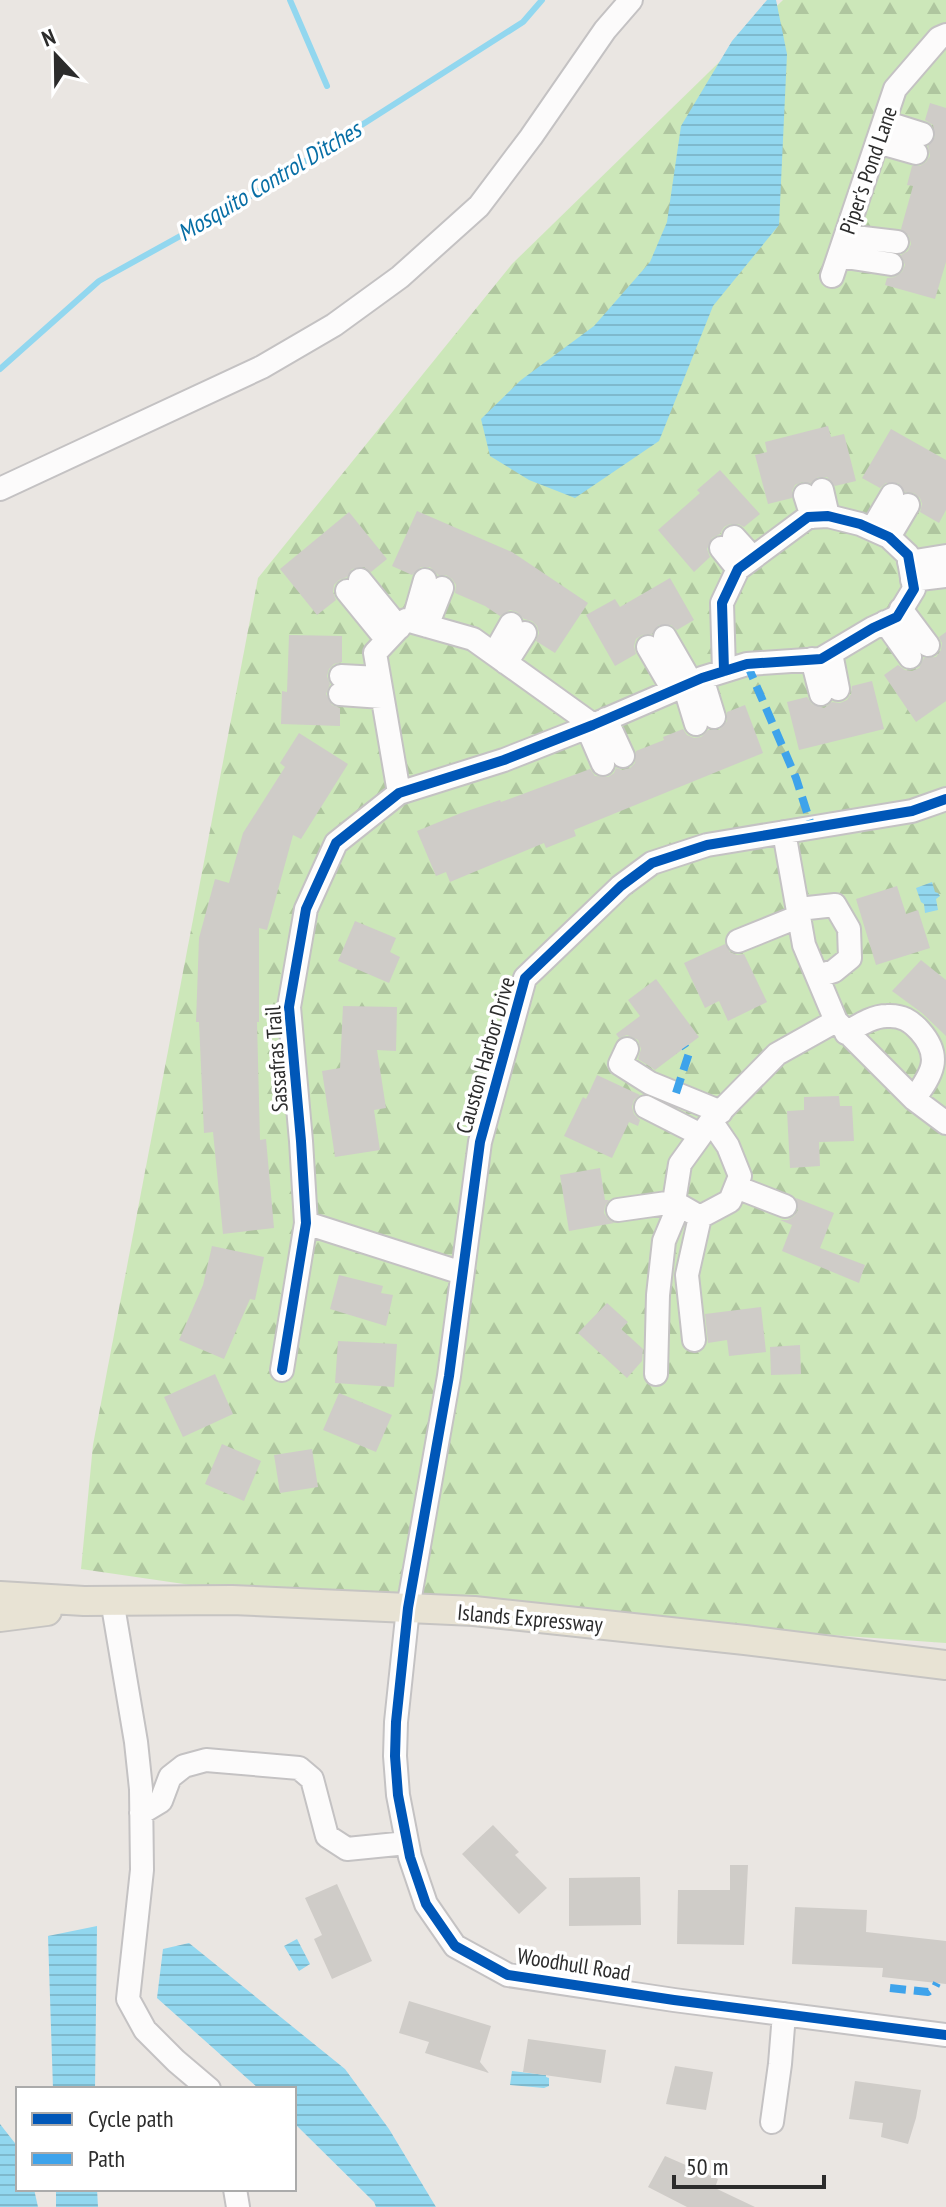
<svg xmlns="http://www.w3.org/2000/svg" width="946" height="2207" font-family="'PT Sans Narrow',sans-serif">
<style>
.forest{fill:url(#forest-firs)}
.water{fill:url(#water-rules)}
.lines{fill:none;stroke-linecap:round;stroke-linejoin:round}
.stream{stroke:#92d7ef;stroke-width:6}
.building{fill:#cfccc8}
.minor-casing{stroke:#c4c2c3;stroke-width:26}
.major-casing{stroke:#c6c4c2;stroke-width:32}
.minor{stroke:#fcfbfb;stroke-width:22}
.major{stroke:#e8e3d4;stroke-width:28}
.quiet{stroke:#3ea3eb;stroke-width:8;stroke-dasharray:16 8;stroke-linecap:butt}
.cycleway-casing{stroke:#fff;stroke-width:15}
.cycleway{stroke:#0057b8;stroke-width:10}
.labels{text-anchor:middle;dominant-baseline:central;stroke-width:7;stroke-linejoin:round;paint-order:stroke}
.street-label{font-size:22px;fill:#2c2c2c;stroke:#fff}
.water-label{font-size:24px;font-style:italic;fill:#076ea5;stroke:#fff}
</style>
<defs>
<pattern id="forest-firs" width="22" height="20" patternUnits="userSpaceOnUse" patternTransform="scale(2)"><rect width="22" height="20" fill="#cce7b9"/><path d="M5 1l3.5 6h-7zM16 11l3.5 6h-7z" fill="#afc69f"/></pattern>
<pattern id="water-rules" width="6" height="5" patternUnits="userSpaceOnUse" patternTransform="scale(2)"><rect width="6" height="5" fill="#92d7ef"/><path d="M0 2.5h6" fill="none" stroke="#7eb9cd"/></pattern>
</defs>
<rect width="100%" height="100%" fill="#eae6e2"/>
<path class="forest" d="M783,0H946V1643L266,1596L81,1569L93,1445L258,578L512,264Z"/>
<path class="water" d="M767,0H776L787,54L779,225L713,306L659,441L575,498L529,480L490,456L481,419L521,380L594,326L650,262L667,222L681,126L732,41Z
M932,882L935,892L938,893L940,896L936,899L938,910L925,913L924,904L921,902L916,888Z
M97,1926L95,2089H53L48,1936Z
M297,1939L310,1964L299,1971L284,1946Z
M189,1943L345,2069L389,2129L436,2207H376L374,2202L294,2123V2089H259L157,1998L163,1949Z
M512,2071L546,2075V2077L549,2078V2086L544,2088L510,2085Z
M0,2124L18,2147V2189H34L38,2207H0Z
M56,2189H97L98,2207H56Z"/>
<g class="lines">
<path class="stream" d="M290,0L327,86
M0,369L99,281L238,204L523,22L542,0"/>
</g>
<path class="building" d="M930,103L946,108V262L935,299L885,285L887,278L895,277L902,272L905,265L901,255L908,251L911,244L909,236L901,229L913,186L907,185L912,166H920L926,162L930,156L928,146L935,137L933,125L925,120Z
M828,426L831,437L844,434L856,481L835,486L827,477H818L811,483L802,482L795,485L792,491V498L768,504L755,455L767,452L765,442Z
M891,429L946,460V510L939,523L920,512L922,504L920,498L914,493L905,492L898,483H886L880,488L862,478Z
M720,470L760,514L744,527L738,524H730L724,527L720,534L712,538L707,549L710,557L694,572L658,530L700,493L697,490Z
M417,511L512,552L588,603L555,653L536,641L539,633L537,626L532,621L524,619L517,612L510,610L500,616L485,606L455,593L456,585L452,579L446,575H438L430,567H421L412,575L392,566Z
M349,512L387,559L371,572L364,567L352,569L347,577L339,580L334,585L333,592L336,600L317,615L280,569Z
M670,578L694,620L677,630L671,625H659L652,634L642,635L636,639L634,646L636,654L615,666L586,615L615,599L620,607Z
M946,632V701L916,722L884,675L898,665L905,670L912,671L919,668L924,658L936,657L941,650L942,643L939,637Z
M289,635L342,636V662L334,664L329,669L327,676L330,684L326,694L332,705L340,708V726L281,724L282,691L287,692Z
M872,681L884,729L799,750L787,702L807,697L812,704L824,708L832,702L840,703L847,700L851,694L852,686Z
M745,705L763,753L574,830L576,836L546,848L544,843L450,882L446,872L436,876L417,831L461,813L500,800L501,802L590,769L595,776L608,777L614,773L616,768L622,770L630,768L635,763L636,751L664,740L663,737L683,729L687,735L694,738L701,737L708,730H719L727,721V712Z
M299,733L348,764L301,839L293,835L267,930L259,928V1022H257L260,1140L266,1139L274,1228L223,1234L213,1132L204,1133L199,1022H196L199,938L215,879L229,883L243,833L285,767L280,763Z
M897,886L906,914L918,910L930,948L876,965L856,899Z
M355,921L396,938L390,952L400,957L389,983L338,961Z
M725,944L730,952L737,955L744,954L767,1002L728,1021L719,1001L705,1008L684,963Z
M921,960L946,980V1036L922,1013L892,991Z
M656,979L699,1037L655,1070L638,1059L641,1049L638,1040L627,1035L619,1038L616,1034L640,1016L628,1000Z
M343,1006L397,1007L396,1051L377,1050L386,1108L374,1110L380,1150L335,1157L322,1071L340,1068Z
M597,1075L640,1095L634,1100L632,1107L634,1114L640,1120L638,1126L629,1122L612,1158L564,1136L583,1097L586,1099Z
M839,1096L840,1106H852L854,1141L819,1142L820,1166L790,1168L787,1111L804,1110V1097Z
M600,1168L605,1200H609L605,1206L604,1213L608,1219L614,1223L569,1231L560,1175Z
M796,1198L834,1213L820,1248L865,1265L859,1283L782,1251L792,1225L780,1220H788L794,1216L798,1210Z
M212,1246L264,1257L255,1300L250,1299L224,1359L179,1340L203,1285Z
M339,1275L383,1286L381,1293L393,1295L386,1326L330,1309Z
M607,1303L628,1322L621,1329L643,1349L642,1361L627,1378L578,1333Z
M761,1307L766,1352L729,1356L727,1340L708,1343L705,1314Z
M338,1341L397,1344L394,1387L335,1383Z
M800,1345L801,1374L771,1375L770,1347Z
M215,1374L233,1414L183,1437L164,1397Z
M339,1393L392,1415L376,1452L323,1430Z
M222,1444L261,1461L244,1501L205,1484Z
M312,1449L318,1487L280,1493L274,1455Z
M493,1825L519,1852L515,1855L547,1888L519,1914L462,1854Z
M730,1865H748L744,1945L677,1944L678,1890H730Z
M640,1877L641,1925L569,1926V1878Z
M337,1884L372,1961L332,1979L314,1939L322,1935L305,1898Z
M795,1907L867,1910L866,1932L946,1941V1984L882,1977L883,1968L792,1964Z
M409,2001L491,2026L480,2062L489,2073L425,2053L429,2042L399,2033Z
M528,2039L606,2050L601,2083L523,2072Z
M675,2066L713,2072L706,2110L666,2104Z
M855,2081L921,2090L916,2118L908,2144L881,2137L883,2123L849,2119Z
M665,2156L718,2179L715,2188L755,2207H687L648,2187Z"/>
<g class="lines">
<defs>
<path id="minor" d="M884,122L922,134
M877,142L916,153
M846,236L897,242
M839,256L891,264
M832,276L895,89L939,38L946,35
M0,489L262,367L334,325L400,277L479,206L531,137L605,30L631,0
M822,490L828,516
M805,495L812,517
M872,529L892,495
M734,537L753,558
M889,537L908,505
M721,548L738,569
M909,562L946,556
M360,580L399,628
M912,580L946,576
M347,591L387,640
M901,609L928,645
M413,622L425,580
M885,622L910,657
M427,626L442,588
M665,637L691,682
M648,647L673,690
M831,653L838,689
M494,654L511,624
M812,659L821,694
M506,663L525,633
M341,676L379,678
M702,678L714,717
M684,685L696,724
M340,694L382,697
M606,719L623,756
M587,727L603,764
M399,793L375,653L406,620L473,639L593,725
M946,799L912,811L707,845L652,863L621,886L525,978L480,1142L449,1376L408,1608L396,1722L395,1756L398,1795L410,1857L426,1904L455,1946L508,1975L674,2000L946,2035
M784,832L804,945L836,1021L914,1099L946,1123
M799,909L835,905L849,929L850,958L834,971L818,976
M738,941L800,916
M846,1033C858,1026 872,1016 887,1016C902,1015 911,1021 920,1031C943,1057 932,1074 914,1099
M627,1049L620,1064L650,1083L721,1112
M646,1107L701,1135
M711,1121L728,1146L740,1176L730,1201L700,1217L674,1202L680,1164L711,1121L777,1054L836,1021
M736,1187L785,1206
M618,1210L674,1202
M306,1223L462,1273
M694,1340L687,1275L700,1217
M282,1370L306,1223L301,1141L289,1007L306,909L336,843L399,793L504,760L593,725L702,678L747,664L821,659L873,628L897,617L914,589L908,555L889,537L860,524L828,516L808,517L738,569L722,603L724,671
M656,1374L658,1295L664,1241L679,1205
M112,1600L136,1742L141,1789L142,1870L128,1999L145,2030L176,2061L209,2089
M141,1813L161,1801L170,1777L184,1766L206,1760L299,1768L312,1779L327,1836L347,1849L407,1843
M772,2122L780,2064L784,2014
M235,2189L238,2207"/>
<path id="major" d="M0,1596L84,1601L232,1600L474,1611L745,1640L946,1665
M0,1617L47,1611"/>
</defs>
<use href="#minor" class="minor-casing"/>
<use href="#major" class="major-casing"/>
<use href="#minor" class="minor"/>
<use href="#major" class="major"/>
<path class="quiet" d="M747,664L796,778L812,828
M676,1093L689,1053L685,1047
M890,1988L928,1992L935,1987L937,1983"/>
<defs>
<path id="cycleway" d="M946,799L912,811L707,845L652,863L621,886L525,978L480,1142L449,1376L408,1608L396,1722L395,1756L398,1795L410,1857L426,1904L455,1946L508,1975L674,2000L946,2035
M282,1370L306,1223L301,1141L289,1007L306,909L336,843L399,793L504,760L593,725L702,678L747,664L821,659L873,628L897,617L914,589L908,555L889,537L860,524L828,516L808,517L738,569L722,603L724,671"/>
</defs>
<use href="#cycleway" class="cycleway-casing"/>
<use href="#cycleway" class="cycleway"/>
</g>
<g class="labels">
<g class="street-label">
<text transform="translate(868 170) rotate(-71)">Piper's Pond Lane</text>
<text transform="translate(485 1055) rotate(-74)">Causton Harbor Drive</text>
<text transform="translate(276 1059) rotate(-94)">Sassafras Trail</text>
<text transform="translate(530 1618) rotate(5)">Islands Expressway</text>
<text transform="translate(574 1964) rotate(9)">Woodhull Road</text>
</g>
<g class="water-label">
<text transform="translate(269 181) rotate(-31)">Mosquito Control Ditches</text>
</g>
</g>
<rect x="16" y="2087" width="280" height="104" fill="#ffffff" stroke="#ababab" stroke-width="2"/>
<rect x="32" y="2113" width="40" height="12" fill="#0057b8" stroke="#ababab" stroke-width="2"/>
<text x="88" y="2127" font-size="24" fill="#2c2c2c">Cycle path</text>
<rect x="32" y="2153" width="40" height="12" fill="#3ea3eb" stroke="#ababab" stroke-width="2"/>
<text x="88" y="2167" font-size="24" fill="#2c2c2c">Path</text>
<g transform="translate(56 56) rotate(338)" stroke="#ffffff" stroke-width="6" paint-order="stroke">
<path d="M0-6L14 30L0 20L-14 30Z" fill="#2c2c2c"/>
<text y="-12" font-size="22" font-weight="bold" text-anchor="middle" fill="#2c2c2c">N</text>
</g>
<path d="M674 2175v12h150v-12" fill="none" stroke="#2c2c2c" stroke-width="4"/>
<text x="686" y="2175" font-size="24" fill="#2c2c2c" stroke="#ffffff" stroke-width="6" paint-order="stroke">50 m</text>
</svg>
